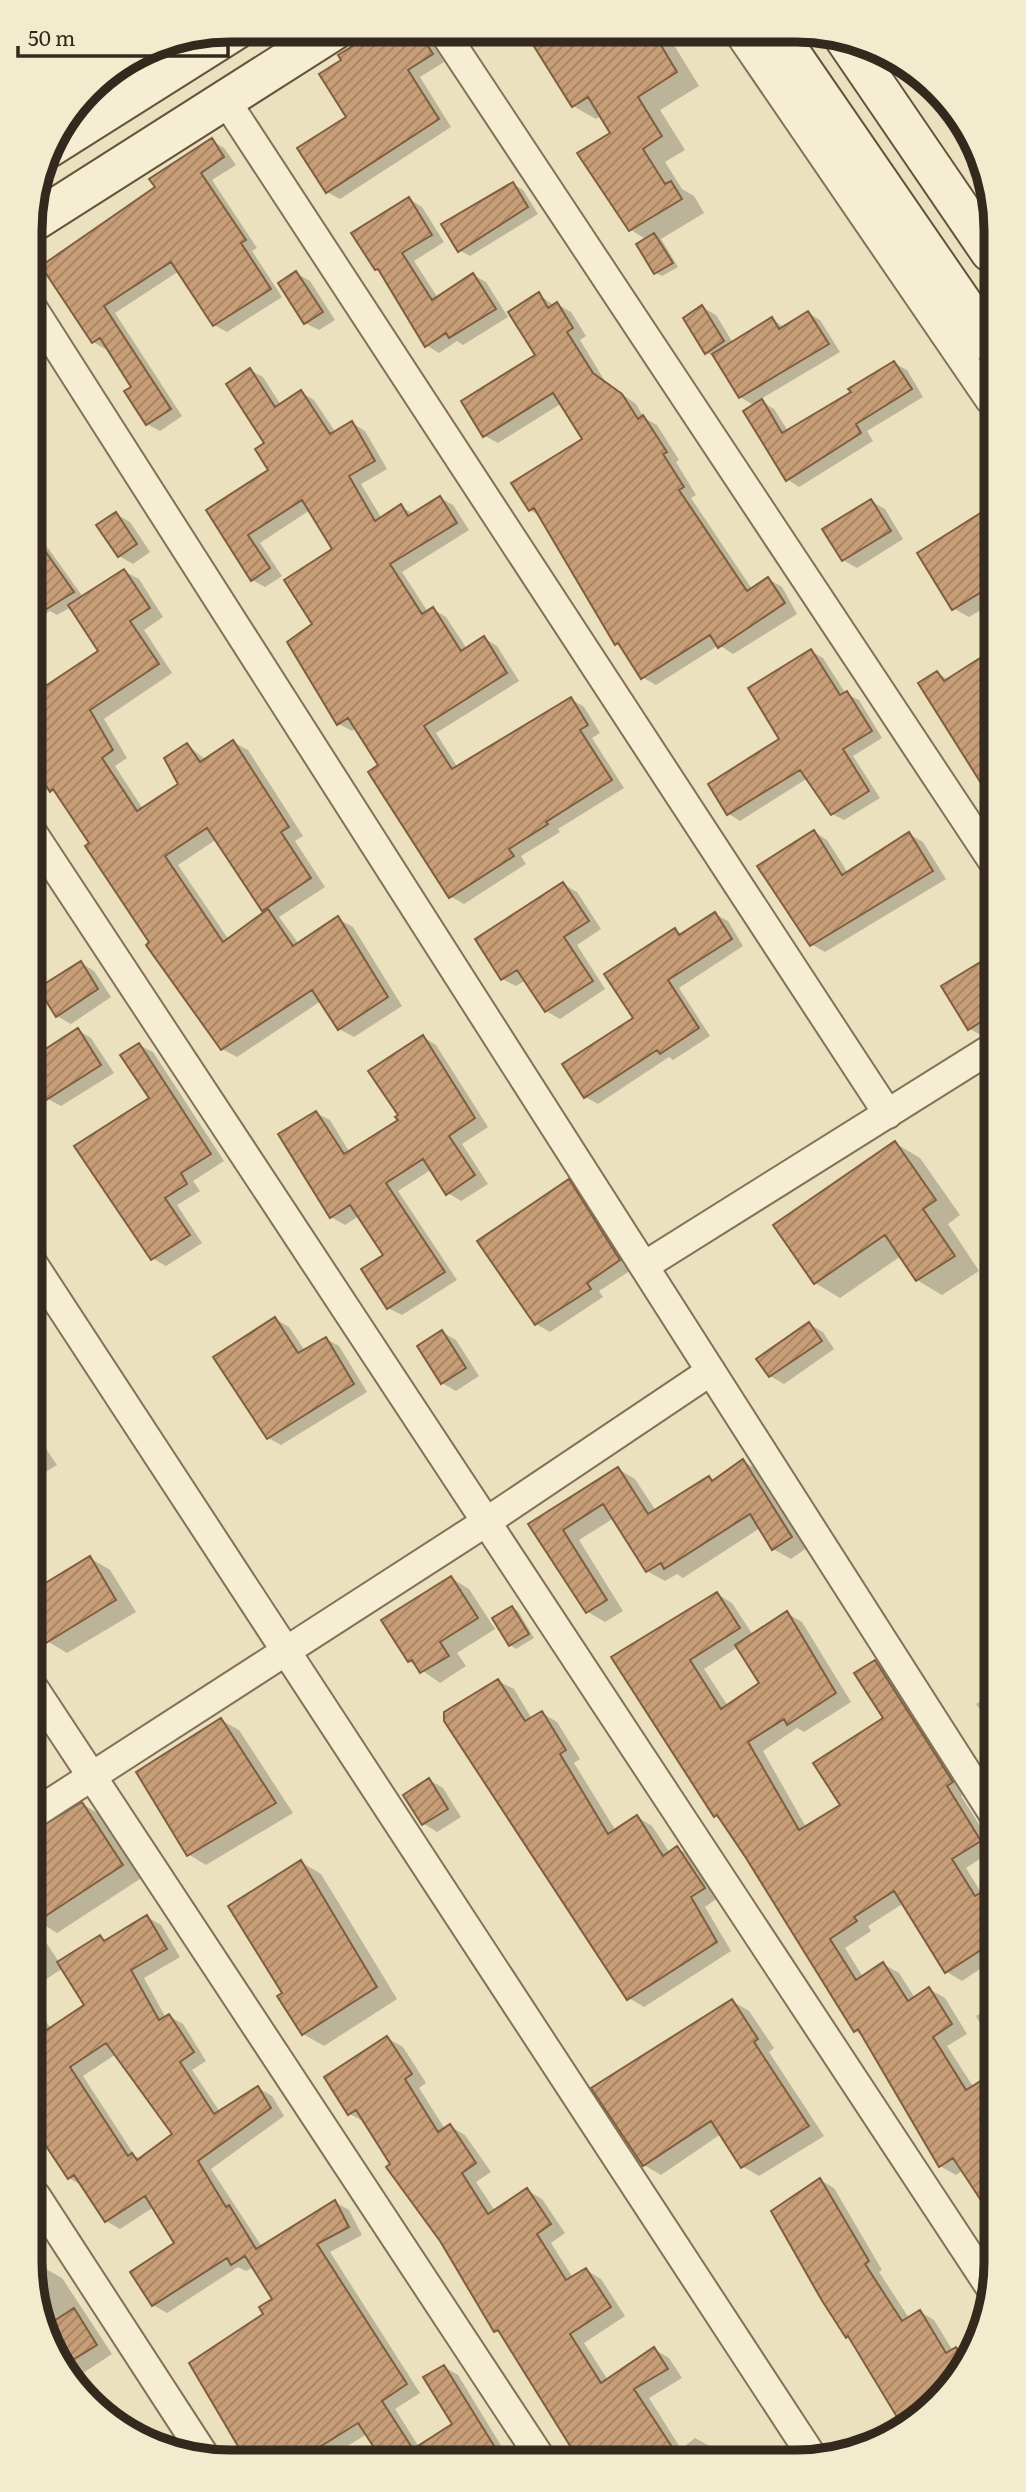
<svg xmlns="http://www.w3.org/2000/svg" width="1026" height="2492" font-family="Literata,serif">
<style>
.shadow{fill:#0003;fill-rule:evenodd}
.building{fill:url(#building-hatch);stroke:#805e40;stroke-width:2;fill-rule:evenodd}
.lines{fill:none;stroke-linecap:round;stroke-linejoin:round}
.street-casing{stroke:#827259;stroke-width:32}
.secondary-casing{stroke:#64533c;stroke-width:42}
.street{stroke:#f6eed2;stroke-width:28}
.secondary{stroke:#f6eed2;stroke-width:38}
.rim{fill:none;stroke:#33291c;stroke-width:9}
</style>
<defs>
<pattern id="building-hatch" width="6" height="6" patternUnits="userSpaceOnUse" patternTransform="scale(1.75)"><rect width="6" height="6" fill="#c79e77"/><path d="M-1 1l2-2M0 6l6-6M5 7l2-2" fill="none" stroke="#a28161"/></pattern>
</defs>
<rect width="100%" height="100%" fill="#ebe1bf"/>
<path class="shadow" d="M384,31H425L444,62L420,77L451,127L340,199L327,192L348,118L343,61L340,55Z
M527,32H666L699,86L660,110L685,150L665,162L682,189L694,196L704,213L661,239L678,267L662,276L656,273L647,240L631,230L613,134L601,116L596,119L573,106Z
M118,67L120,71L92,88L98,80Z
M212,141L224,148L236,165L212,180L257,248L252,251L282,297L227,332L214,325L179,271L115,313L182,416L160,431L147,424L134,387L108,347L105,349L93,342L43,267L157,188Z
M513,184L523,190L538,214L470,256L459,250Z
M409,199L422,207L444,242L414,261L438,298L473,275L486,282L508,317L463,345L457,341L439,353L426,345L382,272L376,269Z
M296,273L310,281L335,320L319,330L305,323Z
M539,295L555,306L557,304L571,312L586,336L580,340L606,383L636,404L644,418L657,425L679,460L676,462L696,495L691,498L752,589L768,579L782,587L797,614L733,654L719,645L656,685L642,677L623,647L617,643L540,516L530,510L585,440L562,403L498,443L485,436L538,356Z
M702,307L716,315L733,343L772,319L785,328L808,313L820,320L840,352L759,400L774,409L788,431L853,393L894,363L907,370L923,397L867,431L873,441L799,487L787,479L755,406L740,397L716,358L706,352Z
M250,370L263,377L281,405L301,392L314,400L336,433L352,423L365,431L387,469L361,484L382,519L401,507L414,514L440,498L453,505L469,530L402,572L428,612L433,609L446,617L467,649L484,638L497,646L519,681L436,733L458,768L571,699L584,707L600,733L592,738L624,788L558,829L560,832L521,856L526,864L464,904L450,896L381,766L356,728L352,731L339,724L315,625L335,549L310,510L260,543L282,576L265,587L252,580L208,511L271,470Z
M871,501L885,509L903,539L857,568L843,560Z
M987,511L991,513V604L969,617L953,608Z
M116,514L130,522L150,552L133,564L119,556Z
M37,542L48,548L83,597L124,571L139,579L163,617L144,630L172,673L104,719L127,758L115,766L143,809L180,784L187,745L206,760L233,742L248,750L303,836L295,841L325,887L279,917L299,944L338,919L353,927L402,1006L354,1037L339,1029L321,1001L237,1057L222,1049L59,795L51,790L32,750V698L101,652L71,607L57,615L50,611L31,624V546ZM217,839L268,912L229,940L178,865Z
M811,651L823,658L846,694L859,700L882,738L853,756L880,798L844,820L832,814L808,778L740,821L729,814L782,739Z
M991,653V792L920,684L937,673L949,680Z
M814,832L827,840L848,873L909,834L923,842L946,879L825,952L811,944Z
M32,847L47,874L32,884Z
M563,884L577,892L601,929L577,945L605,989L560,1019L546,1011L526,980L516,986L502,979Z
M715,914L728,921L743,946L679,988L710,1036L673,1060L669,1057L598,1104L585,1097L636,1018L675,930L682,934Z
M992,957V1039L990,1040L970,1029Z
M81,963L94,971L111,997L71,1024L57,1016L45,997L33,1005L32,964L46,985Z
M78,1030L91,1038L114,1073L61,1106L48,1099L33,1075V1059Z
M423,1037L436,1045L488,1127L462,1144L488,1184L461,1201L448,1193L432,1169L398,1191L457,1280L402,1315L388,1308L385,1256L359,1216L345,1225L331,1217L316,1113L330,1120L350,1153L400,1121Z
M139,1045L153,1052L224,1161L193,1181L200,1191L177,1205L202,1243L166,1266L152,1258V1099Z
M895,1143L920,1158L960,1215L948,1224L979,1271L942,1295L917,1280L901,1256L840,1298L815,1283Z
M569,1181L582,1189L633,1269L599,1291L603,1297L550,1332L536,1324Z
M275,1319L289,1327L305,1351L326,1339L339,1346L367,1392L281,1445L268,1438Z
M809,1324L823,1332L834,1349L784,1384L770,1376Z
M442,1332L456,1340L479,1376L456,1391L442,1383Z
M34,1431L57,1465L34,1479Z
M743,1461L761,1472L808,1547L791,1559L773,1549L760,1528L683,1578L677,1574L665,1581L647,1571L614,1518L579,1540L623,1611L605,1622L588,1612L531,1525L618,1469L635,1479L656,1511L709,1478L715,1481Z
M90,1558L110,1570L136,1612L67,1653L47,1641Z
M451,1578L469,1589L495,1629L457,1653L466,1666L440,1683L409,1661Z
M717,1594L732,1603L753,1635L787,1613L802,1622L851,1702L804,1732L797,1728L763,1751L806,1827L842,1805L885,1718L875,1662L891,1671L968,1792L961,1796L995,1849L966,1868L982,1894L995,1886V1959L962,1981L947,1972L904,1903L868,1926L871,1931L845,1948L863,1977L883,1964L899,1973L915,1998L929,1989L945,1998L967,2034L947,2046L974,2088L995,2074L996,2220L963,2170L956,2175L940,2166L865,2037L855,2031L784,1915L668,1744L614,1657ZM738,1647L762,1684L728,1706L704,1669Z
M512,1608L518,1611L534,1638L516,1649L510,1645Z
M498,1681L514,1689L532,1719L542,1713L557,1722L580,1759L574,1763L616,1831L637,1817L652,1826L670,1853L677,1848L693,1857L719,1897L705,1907L731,1951L644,2007L629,1998Z
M994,1692V1729L976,1704Z
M221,1720L239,1730L293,1813L206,1865L188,1854Z
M429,1780L443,1788L461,1817L437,1832L424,1824Z
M82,1804L103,1816L143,1877L57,1933L35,1919V1829H44Z
M301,1862L321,1874L397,1999L324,2046L303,2034L284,1993Z
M147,1917L161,1925L180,1957L144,1978L166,2018L169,2016L183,2024L206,2061L192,2070L220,2112L258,2088L272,2096L284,2116L211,2169L262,2247L335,2202L349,2210L362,2235L330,2252L420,2393L395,2409L419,2447L454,2425L444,2367L458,2375L508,2457L383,2458L367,2434L328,2458H246L191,2363L266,2315L275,2300L254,2267L246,2271L238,2267L167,2313L153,2305L176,2244L154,2207L120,2229L106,2221L83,2186L69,2178L36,2129V2006L51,2029L86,2005L63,1968L36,1986L35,1926L59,1962L100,1937L108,1941ZM116,2054L175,2135L140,2159L135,2156L83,2076Z
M732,2001L749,2011L774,2048L769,2052L824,2136L759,2176L742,2166L721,2134L661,2175L644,2165Z
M995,2005V2050L976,2016Z
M387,2038L403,2047L426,2083L419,2088L445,2129L450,2126L465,2135L491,2172L476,2182L495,2211L527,2190L542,2199L565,2233L551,2243L573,2278L586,2270L601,2279L625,2316L584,2343L608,2380L654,2349L669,2358L682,2378L649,2398L681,2449L695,2438L711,2447L717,2456L579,2457L503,2335L496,2331L366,2123L350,2114Z
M820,2180L834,2188L882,2270L879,2272L909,2318L920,2312L934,2320L953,2351L956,2349L969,2357L947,2394L902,2421L852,2339L847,2336Z
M46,2269L62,2278L112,2354L74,2379L36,2313V2275Z"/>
<path class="building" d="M377,31H418L433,54L408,70L439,119L326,193L297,148L346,117L319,74L341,60L338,55Z
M525,32H653L677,72L638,97L662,136L643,149L665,184L671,181L682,199L629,231L577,153L610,133L588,97L572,107Z
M212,138L224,157L201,173L246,240L241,243L271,289L213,326L171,262L104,306L171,409L146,425L124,391L131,387L100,338L92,343L41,266L155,187L149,179Z
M513,182L528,207L458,252L441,224Z
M409,197L432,235L402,253L432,300L473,273L496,309L449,338L446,333L425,347L378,269L375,270L351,233Z
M654,233L673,263L654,274L636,244Z
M296,271L323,312L304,324L278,283Z
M539,292L548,308L557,302L573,328L567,332L593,373L622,394L638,419L643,415L667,452L663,454L684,487L679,490L747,591L768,577L785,603L718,648L710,635L641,679L618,643L615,645L534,508L529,511L511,483L582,439L553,393L483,437L461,401L535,355L508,312Z
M702,305L724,341L705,354L683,318Z
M808,311L829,344L739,398L712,354L772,317L779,329Z
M894,361L912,389L856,424L861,433L786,481L743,411L762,399L782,433L851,392L848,389Z
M250,368L275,407L301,390L330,434L352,421L375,461L349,476L375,521L401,504L408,516L440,496L457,523L390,564L422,614L433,607L461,651L484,636L507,673L424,726L452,769L571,697L588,725L580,730L612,780L546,822L548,824L509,849L514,856L449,898L368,772L378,765L348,718L337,725L287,642L312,624L284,580L332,549L302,500L248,535L270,568L251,581L206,510L268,470L255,449L264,443L226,384Z
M871,499L891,531L842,561L822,529Z
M990,507L991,586L952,610L917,553Z
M116,512L137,544L118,557L96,525Z
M31,531L74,592L45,610L31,590Z
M124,569L150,608L130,621L159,664L90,710L113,750L102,758L137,811L178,784L164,758L187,743L200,762L233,740L289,827L281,832L311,878L262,911L207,828L165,856L223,942L268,909L293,946L338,916L388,997L338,1030L312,990L221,1050L146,945L149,942L85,846L89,843L53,789L50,792L32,764V695L98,651L68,605Z
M811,649L840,695L847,691L872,731L843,749L869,791L831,815L800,770L727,815L708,784L779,739L748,688Z
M991,651V799L918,683L937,671L944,681Z
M814,830L842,875L909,832L933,871L810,946L757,866Z
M563,882L589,921L564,937L593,981L545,1012L517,970L501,980L475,939Z
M715,912L732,939L668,980L699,1028L660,1054L657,1050L584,1098L562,1064L633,1018L604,974L675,928L679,935Z
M992,955V1015L968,1030L941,986Z
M81,961L98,989L56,1017L38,988Z
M78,1028L101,1065L46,1100L33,1079V1057Z
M423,1035L475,1118L449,1136L475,1175L446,1195L423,1159L386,1183L445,1272L387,1309L361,1269L383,1255L350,1205L330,1218L278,1134L316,1111L344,1154L398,1120L395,1117L398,1115L368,1071Z
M139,1043L211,1154L181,1173L187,1184L165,1198L190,1235L151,1260L74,1146L149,1098L120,1055Z
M895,1141L936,1200L923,1209L955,1256L916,1281L885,1235L814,1284L773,1225Z
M569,1179L620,1260L587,1283L591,1289L535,1325L477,1241Z
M275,1317L298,1353L326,1337L354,1384L267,1439L213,1357Z
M809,1322L822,1341L769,1377L756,1359Z
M442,1330L466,1368L441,1384L417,1346Z
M743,1459L792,1537L772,1550L750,1514L664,1569L661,1563L646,1572L603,1504L563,1530L607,1600L586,1613L528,1524L618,1467L648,1514L709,1476L712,1481Z
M90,1556L116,1600L46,1643L34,1625V1590Z
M451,1576L478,1618L440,1642L449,1656L420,1673L412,1660L408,1662L381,1620Z
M717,1592L740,1628L690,1660L721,1709L759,1683L735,1645L787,1611L836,1693L787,1725L784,1719L748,1742L799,1830L840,1805L813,1763L883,1718L854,1673L875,1660L953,1782L947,1786L981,1841L952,1859L975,1896L995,1884V1941L945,1973L894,1891L854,1917L857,1921L830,1939L856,1980L883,1962L908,2001L929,1987L952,2024L933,2037L966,2090L995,2072L996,2223L953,2158L939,2167L858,2029L854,2032L746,1858L717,1815L714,1817L611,1657Z
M512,1606L529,1634L509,1646L492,1618Z
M498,1679L525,1721L542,1711L566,1750L560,1754L608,1834L637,1815L663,1856L677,1846L705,1888L691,1897L717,1942L627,2000L444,1721V1712Z
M221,1718L276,1803L187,1856L136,1772Z
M429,1778L448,1809L422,1825L403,1795Z
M82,1802L123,1865L35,1923V1830Z
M301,1860L377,1987L302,2035L277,1996L282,1993L228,1906Z
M147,1915L167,1949L131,1970L159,2020L169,2014L194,2052L180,2062L214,2114L258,2086L271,2108L198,2161L226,2207L229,2205L256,2249L335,2200L349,2227L317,2244L407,2384L382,2401L413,2449L452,2424L423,2377L444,2365L496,2449L482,2457L381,2458L358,2423L302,2458H245L189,2363L263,2314L259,2307L272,2299L245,2256L231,2265L227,2258L152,2306L130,2272L174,2243L145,2196L105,2222L74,2175L68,2179L36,2131V2037L84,2005L57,1962L100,1935L104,1941ZM106,2043L172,2134L137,2160L132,2153L128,2156L70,2067Z
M732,1999L758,2039L754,2042L809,2126L741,2168L711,2121L643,2166L591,2088Z
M387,2036L412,2074L405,2079L438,2132L450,2124L476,2163L462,2173L488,2214L527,2188L551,2224L537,2234L566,2280L586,2268L611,2307L570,2334L601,2383L654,2347L668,2369L634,2389L672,2447L658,2456L577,2457L498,2330L494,2332L440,2241L386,2167L390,2164L356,2110L348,2115L324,2077Z
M820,2178L869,2261L865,2264L902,2321L920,2310L946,2353L956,2347L966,2363L947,2394L900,2422L848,2336L846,2338L821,2299L771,2211Z
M74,2308L97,2345L66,2364L45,2327Z"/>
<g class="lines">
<defs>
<path id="street" d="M443,31L992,860
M739,33L990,400
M134,57L152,84
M226,101L888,1114
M30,304L994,1815
M32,832L992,2290
M33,1264L812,2456
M644,1266L992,1048
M35,1690L540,2457
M35,1813L486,1522L711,1371
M36,2196L206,2458"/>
<path id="secondary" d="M777,33L990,343
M844,38L990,252
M49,148L236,30
M30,224L335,30"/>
</defs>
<use href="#street" class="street-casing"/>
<use href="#secondary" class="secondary-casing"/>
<use href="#street" class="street"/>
<use href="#secondary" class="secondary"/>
</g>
<path d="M0 0H1026V2492H0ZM230 42H796A188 188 0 0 1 984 230V2262A188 188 0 0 1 796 2450H230A188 188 0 0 1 42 2262V230A188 188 0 0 1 230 42Z" fill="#f3ebce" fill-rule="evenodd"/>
<path class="rim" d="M230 42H796A188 188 0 0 1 984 230V2262A188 188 0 0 1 796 2450H230A188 188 0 0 1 42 2262V230A188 188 0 0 1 230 42Z"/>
<path d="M18 46v10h210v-10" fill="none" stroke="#33291c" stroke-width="3.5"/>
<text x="28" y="46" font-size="21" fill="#33291c" stroke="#f3ebce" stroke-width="5" paint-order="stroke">50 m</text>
</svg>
